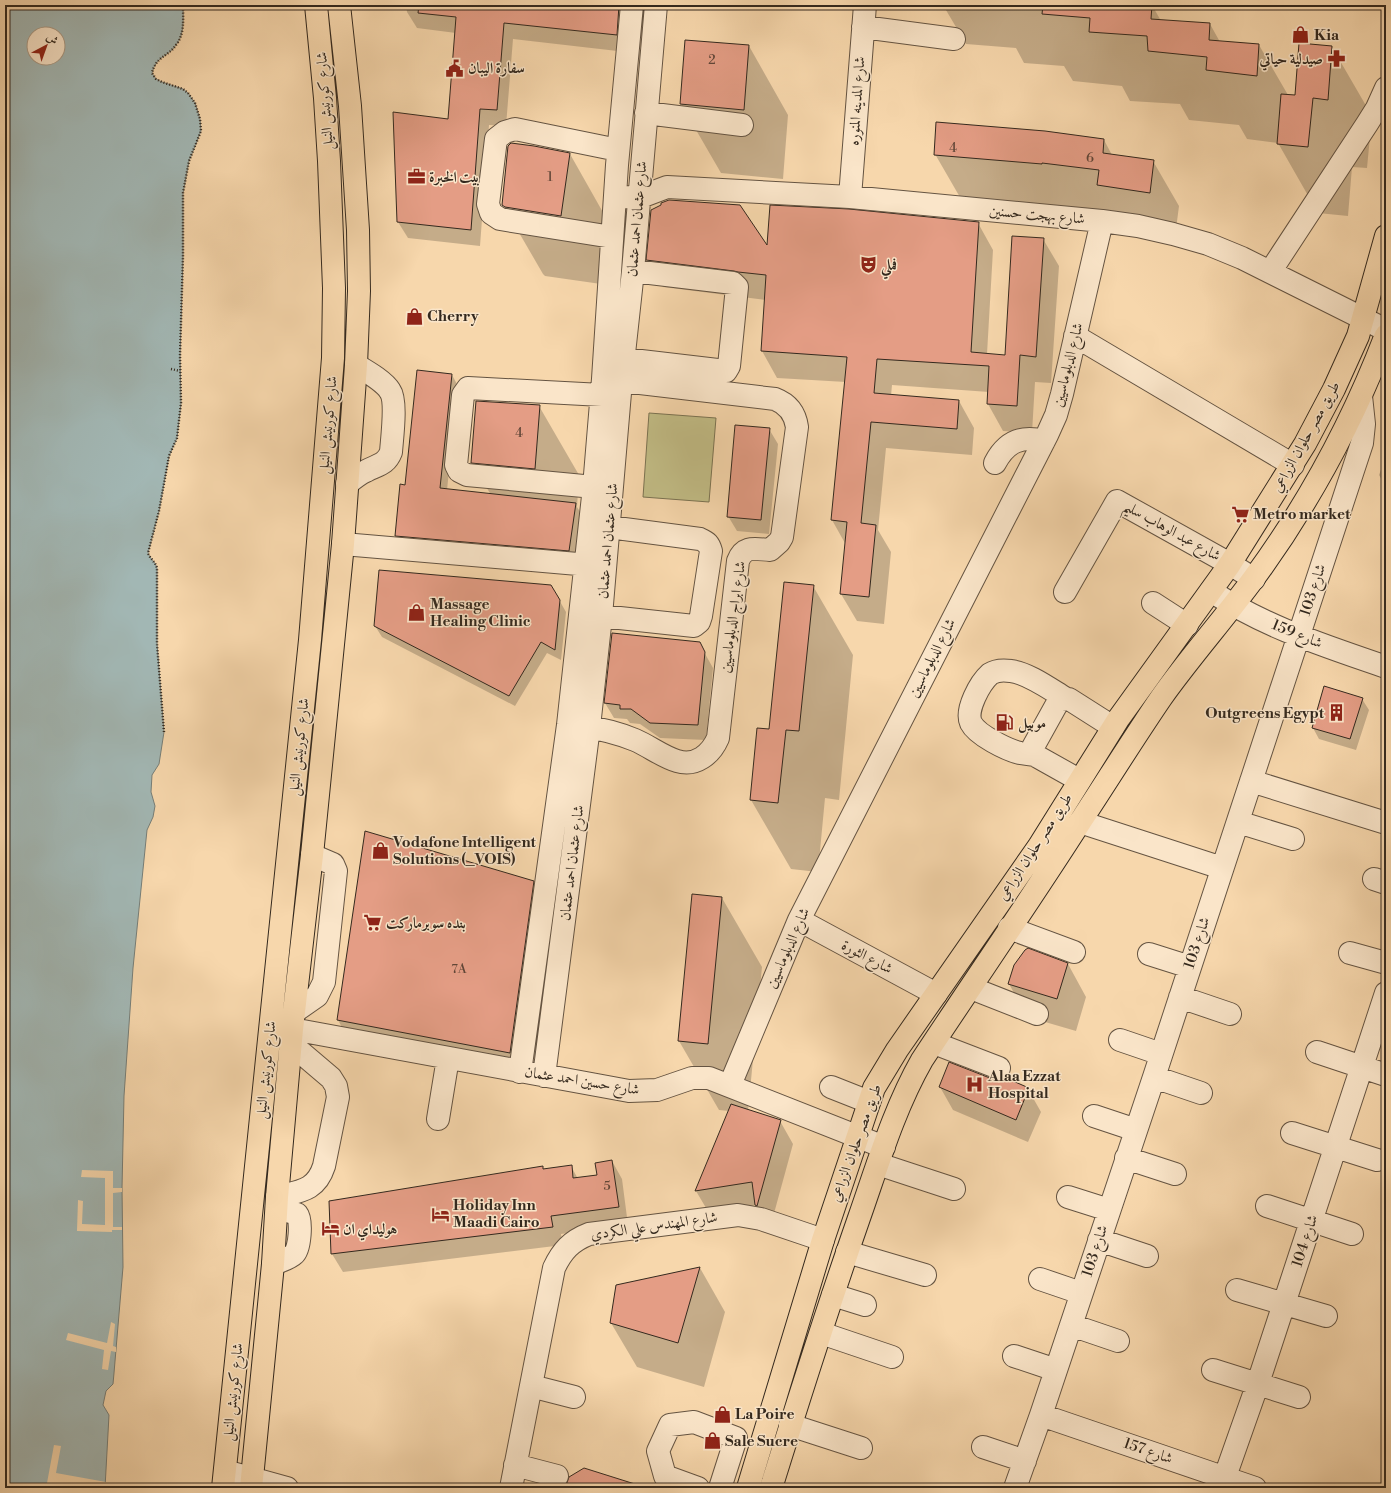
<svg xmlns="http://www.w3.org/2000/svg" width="1391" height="1493" font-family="'Libre Bodoni',Amiri,serif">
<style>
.green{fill:#c2bd86;stroke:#7b7352}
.water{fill:#a2b7b4;stroke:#767e78;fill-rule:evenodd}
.pier{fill:#f7d7ac}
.shadow{fill:#0003}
.building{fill:#e49d85;stroke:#34291e}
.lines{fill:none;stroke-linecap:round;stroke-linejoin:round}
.minor-casing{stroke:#655442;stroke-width:24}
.major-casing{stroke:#34291e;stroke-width:24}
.highway-casing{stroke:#34291e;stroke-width:24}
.path{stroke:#34291e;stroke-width:2.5;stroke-dasharray:1 2;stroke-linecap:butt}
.minor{stroke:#fae5c9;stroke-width:22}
.major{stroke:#f7d7ac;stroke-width:22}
.highway{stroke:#f7d7ac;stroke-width:22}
.labels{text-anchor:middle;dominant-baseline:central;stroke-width:3;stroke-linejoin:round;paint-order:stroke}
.number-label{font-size:13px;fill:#604638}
.poi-label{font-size:15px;font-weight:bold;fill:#34291e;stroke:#fae5c9;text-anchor:start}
.street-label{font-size:15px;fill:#34291e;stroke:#fae5c9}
</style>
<rect width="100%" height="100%" fill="#f7d7ac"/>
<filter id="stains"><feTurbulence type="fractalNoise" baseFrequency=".005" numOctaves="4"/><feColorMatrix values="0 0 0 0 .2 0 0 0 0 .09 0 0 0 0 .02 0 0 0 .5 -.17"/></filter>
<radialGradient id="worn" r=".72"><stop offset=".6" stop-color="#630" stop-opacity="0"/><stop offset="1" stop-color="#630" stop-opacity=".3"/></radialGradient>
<path class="green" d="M649,413L716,418L709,502L643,497Z"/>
<path class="water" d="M5,5H183C183,18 185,34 176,45C168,57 156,56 152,73L156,79L162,82L183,89L188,93L195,103L200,119L201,131L189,161L183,193V256L180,356L181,403L177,438L169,456L159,511L148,553C150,559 155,561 157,568V644L164,732L159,764L152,775L151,792L155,806L153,817L147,830L133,968L124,1096L122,1188L123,1267L114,1373L113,1384L106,1391L103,1405L109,1415L105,1488H5ZM34,34H58V58H34Z"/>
<path class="pier" d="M82,1170L113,1171V1188H122V1192L113,1193V1227H122V1230H112V1232L77,1231L78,1200L83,1201L82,1224L105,1225V1178L81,1177Z
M111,1322L115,1324L113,1346L116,1347V1352L111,1351L108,1370L102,1369L104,1350L66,1340L68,1333L107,1343Z
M54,1445L61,1446L56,1473L106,1482L105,1488H72L47,1483Z"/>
<path class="shadow" d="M406,5H635L626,52L513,39L506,126L489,125L480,246L408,238L398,222L449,120L456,33L417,28L407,12Z
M943,5H1152L1161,21L1210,24L1220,42L1259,45L1288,95L1296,96L1332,47L1372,116L1367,168L1352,167L1348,216L1318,213L1278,143L1247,139L1239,125L1189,120L1180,104L1130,101L1122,86L1073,81L1064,66L1024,63L1016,48L966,44Z
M686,41L749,46L788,115L783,179L721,173L681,104Z
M1104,140L1112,155L1153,161L1179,206L1175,237L961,199L935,154Z
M570,154L609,223L601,284L545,276L543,274L503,205Z
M978,223L993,250L987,354L1006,356L1043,239L1059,266L1051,383L1035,382L1032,433L1003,431L988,404L989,392L892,385L891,396L959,401L974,428L972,455L886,448L878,530L891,552L884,624L857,621L841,594L846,545L832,520L846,382L777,378L762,351L765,300L663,287L648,260L768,248Z
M452,375L458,386L447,490L491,495L472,463L539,406L579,475L577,507L582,515L575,562L403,547L396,536L406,486Z
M769,429L778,444L769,534L737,531L728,516Z
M1386,456V487L1379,475Z
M551,586L566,612L561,660L547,653L515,706L382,637L375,626Z
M813,586L853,655L839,800L825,798L818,872L791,869L751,800Z
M699,643L713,668L706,740L660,738L640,724L630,723L627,719L614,718L605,703Z
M1362,699L1369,710L1356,750L1319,739L1313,728Z
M365,833L533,881L541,896L518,1066L346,1035L338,1020Z
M722,898L762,967L748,1111L780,1121L793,1144L770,1228L756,1205L709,1213L696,1191L729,1111L719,1110L679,1041Z
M1068,964L1086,997L1076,1031L1028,1017L1009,984Z
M940,1087L1028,1089L1041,1112L1028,1142L953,1110Z
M612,1161L622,1179L628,1225L561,1234L563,1245L343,1272L332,1254L330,1202L571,1166L578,1179L598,1176Z
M700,1268L725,1312L704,1387L637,1367L611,1323Z"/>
<path class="building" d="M419,5H619L617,35L504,23L497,110L480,109L471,230L397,222L393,112L448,119L456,17L418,13Z
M1043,5H1152L1151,19L1210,23L1209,40L1259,44L1257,76L1206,70L1207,57L1148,51L1147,36L1089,32L1090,18L1042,14Z
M685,40L749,45L744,110L680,104Z
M1299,43L1332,46L1328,100L1313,98L1308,147L1277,144L1281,94L1295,95Z
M936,122L1045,131L1104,139L1103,153L1154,160L1150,193L1097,185L1099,170L1042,163V164L934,155Z
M511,143L534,146L570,153L561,216L505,207L502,205L508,146Z
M669,200L740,205L767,245L770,205L849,209L979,222L971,352L1005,355L1012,236L1044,238L1036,357L1020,355L1017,406L987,404L989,366L877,359L874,393L959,400L957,429L871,422L861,523L876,525L869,597L840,594L847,522L831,520L847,357L761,351L766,275L738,272L734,271L646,260L651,210L661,205V203Z
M417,370L452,374L440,488L576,503L569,551L395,536L400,484L405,485Z
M476,401L540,405L535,469L471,463Z
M735,425L770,428L761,520L727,517Z
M379,570L551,585L560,600L555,650L541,642L509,696L374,626Z
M784,582L814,585L799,731L786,730L778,803L750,800L757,728L769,729Z
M612,633L700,642L705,652L698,725L650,723L631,709H620V705L604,703Z
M1324,686L1363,698L1350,739L1312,728Z
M365,831L534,881L510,1053L337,1020Z
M692,894L722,897L708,1044L678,1041Z
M1028,948L1068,963L1057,999L1008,984L1014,965L1025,950Z
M949,1062L995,1080H1001L1006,1078L1029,1088L1016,1120L939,1087Z
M731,1104L781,1120L757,1206L755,1205L752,1182L695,1191Z
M612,1160L619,1207L551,1216L553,1227L331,1254L329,1201L543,1166V1169L572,1165L573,1178L597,1175L595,1163Z
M700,1267L678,1343L610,1323L616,1285Z
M584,1468L638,1485V1488H565L569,1477Z"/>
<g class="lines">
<defs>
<path id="minor" d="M863,27L954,39
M646,113L742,125
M625,197L638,198L667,187L850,197L1102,221L1138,226L1173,234L1208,244L1242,258L1386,330
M850,197L865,5
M612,237L500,219L491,213L488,204L496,139L505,132L515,129L618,150
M1270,272L1367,124L1377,108L1386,88
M1075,336L1293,465
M624,359L726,371L729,366L737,287L733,283L633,271
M995,463C1006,442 1021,435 1044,441
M347,484C353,479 359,474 366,471C377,465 386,465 391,452C392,438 397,401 390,391C384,381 366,371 356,365
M594,487L467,475L459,471L456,465L463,395L468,388L602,395
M343,544L601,566
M1211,591C1264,627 1326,646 1386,667
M1065,592L1117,501L1230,564L1254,579
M1153,603L1187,625
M601,616L694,626L699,622L701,616L711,551C709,544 707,542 700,539L609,527
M576,725C597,728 616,732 635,740C649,746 663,757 677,761C696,767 711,754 718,738L738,561C744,545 755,549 770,550L779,542L782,537L797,427C795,413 788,404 775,399L606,379
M1035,755C1030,754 1025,754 1020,753C1007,750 977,735 971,723C965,710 980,683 990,674C996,670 1004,670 1011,671C1028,673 1050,689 1065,698
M1079,780L1038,757L1035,755L1033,747L1058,702L1061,700L1069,699L1113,727
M1251,781L1386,823
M1080,822L1222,868
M1238,822L1293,839
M1374,879L1386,883
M799,920L936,994
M1009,928L1074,952
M1350,953L1386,963
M1149,954L1190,967
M971,988L1037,1014
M1180,997L1230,1014
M294,1012L317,996L324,982L336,871L333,864L312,855
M292,1029L629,1091L657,1090L692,1078H709L884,1147
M1120,1040L1161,1054
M934,1043L999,1068
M1317,1052L1386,1075
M520,1072L568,725L594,487L603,379L617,165L632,5
M544,1076L589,727L601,616L621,381L633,271L656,5
M1154,1077L1201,1093
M730,1085L799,920L1047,435L1056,415L1062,394L1102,221
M831,1087L869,1102
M1094,1116L1136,1130
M438,1119L448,1058
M1292,1133L1377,1160
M1126,1158L1175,1174
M878,1164L954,1189
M277,1197C300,1191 316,1191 324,1166L338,1097L336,1086L331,1078L291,1044
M1068,1197L1109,1210
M1267,1206L1352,1234
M1099,1240L1147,1256
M847,1252L925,1275
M273,1264C280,1261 289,1259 294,1254C300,1249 302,1220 297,1214L277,1208
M1040,1279L1081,1293
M1237,1290L1326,1316
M833,1295L865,1305
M1071,1325L1118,1341
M821,1333L892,1357
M1014,1356L1056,1370
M1213,1370L1299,1397
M531,1386L574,1397
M1041,1415L1255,1488
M790,1425L861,1448
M983,1447L1025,1461
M515,1465L557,1476
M225,1471L287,1488
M511,1488L554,1268C562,1251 571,1241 589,1234L738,1215L761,1219L823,1240
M698,1488L665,1476L658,1451L670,1425L694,1422L736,1438L720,1488
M1015,1488L1041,1415L1154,1077L1362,443L1364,424L1361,396
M1221,1488L1258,1383L1386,993"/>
<path id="major" d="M748,1488L823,1240L874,1088L897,1050L1039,846L1119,718L1230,564L1305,444L1334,389L1358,336L1386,236
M771,1488C799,1398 828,1307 859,1218C878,1164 894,1109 922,1060C974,981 1029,902 1080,822C1107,781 1133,739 1161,698C1190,657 1224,619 1254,578C1309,503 1353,421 1386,335"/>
<path id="highway" d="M223,1488L310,640L333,358L334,288L329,161L325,98L316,5
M251,1488L273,1264L277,1197L292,1029L312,855L343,544L356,365L359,291L358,230L350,106L339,5"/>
</defs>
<use href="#minor" class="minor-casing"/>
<use href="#major" class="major-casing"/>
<use href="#highway" class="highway-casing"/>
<path class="path" d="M171,369L180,371
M164,732L157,644V568C155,561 150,559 148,553L159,511L169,456L177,438L181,403L180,356L183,256V193L189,161L201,131L200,119L195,103L188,93L183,89L162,82L156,79L152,73C156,56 168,57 176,45C185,34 183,18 183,5"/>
<use href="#minor" class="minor"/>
<use href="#major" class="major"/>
<use href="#highway" class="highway"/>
</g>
<defs>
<symbol id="shop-bare" viewBox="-9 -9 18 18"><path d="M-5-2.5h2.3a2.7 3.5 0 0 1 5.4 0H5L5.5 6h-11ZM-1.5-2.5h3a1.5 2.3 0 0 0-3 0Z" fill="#8f2418" stroke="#fae5c9" stroke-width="2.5" paint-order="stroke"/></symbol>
<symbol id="pharmacy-bare" viewBox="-9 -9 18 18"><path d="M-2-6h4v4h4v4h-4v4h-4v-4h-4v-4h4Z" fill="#8f2418" stroke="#fae5c9" stroke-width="2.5" paint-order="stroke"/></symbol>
<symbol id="civic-bare" viewBox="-9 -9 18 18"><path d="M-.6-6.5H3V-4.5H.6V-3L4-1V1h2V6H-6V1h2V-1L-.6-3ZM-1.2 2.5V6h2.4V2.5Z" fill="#8f2418" stroke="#fae5c9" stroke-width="2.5" paint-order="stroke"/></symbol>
<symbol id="office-bare" viewBox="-9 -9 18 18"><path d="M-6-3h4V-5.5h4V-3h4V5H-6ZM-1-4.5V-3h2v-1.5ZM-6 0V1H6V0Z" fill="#8f2418" stroke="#fae5c9" stroke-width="2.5" paint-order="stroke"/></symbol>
<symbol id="theatre-bare" viewBox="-9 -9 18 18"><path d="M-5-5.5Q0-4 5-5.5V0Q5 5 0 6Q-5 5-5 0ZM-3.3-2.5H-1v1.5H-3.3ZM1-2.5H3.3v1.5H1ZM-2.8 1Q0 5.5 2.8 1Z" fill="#8f2418" stroke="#fae5c9" stroke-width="2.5" paint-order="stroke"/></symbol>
<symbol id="supermarket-bare" viewBox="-9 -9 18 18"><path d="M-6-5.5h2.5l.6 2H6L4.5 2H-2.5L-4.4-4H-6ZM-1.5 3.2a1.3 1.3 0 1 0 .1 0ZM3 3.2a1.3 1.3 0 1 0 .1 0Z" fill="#8f2418" stroke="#fae5c9" stroke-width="2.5" paint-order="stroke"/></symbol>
<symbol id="building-bare" viewBox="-9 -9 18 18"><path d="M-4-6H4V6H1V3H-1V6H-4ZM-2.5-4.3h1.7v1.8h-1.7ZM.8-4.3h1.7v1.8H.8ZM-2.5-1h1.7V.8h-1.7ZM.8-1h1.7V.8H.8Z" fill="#8f2418" stroke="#fae5c9" stroke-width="2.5" paint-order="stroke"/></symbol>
<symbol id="fuel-bare" viewBox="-9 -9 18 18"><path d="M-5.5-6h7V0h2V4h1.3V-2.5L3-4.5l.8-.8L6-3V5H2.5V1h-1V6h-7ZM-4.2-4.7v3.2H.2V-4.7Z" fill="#8f2418" stroke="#fae5c9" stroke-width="2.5" paint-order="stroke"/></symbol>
<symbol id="hospital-bare" viewBox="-9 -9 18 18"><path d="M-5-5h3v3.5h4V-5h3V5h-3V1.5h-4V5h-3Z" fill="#8f2418" stroke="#fae5c9" stroke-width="2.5" paint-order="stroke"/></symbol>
<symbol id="hotel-bare" viewBox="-9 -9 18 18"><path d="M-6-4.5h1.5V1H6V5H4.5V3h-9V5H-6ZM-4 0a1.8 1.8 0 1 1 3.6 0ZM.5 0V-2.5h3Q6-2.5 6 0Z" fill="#8f2418" stroke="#fae5c9" stroke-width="2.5" paint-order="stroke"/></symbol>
</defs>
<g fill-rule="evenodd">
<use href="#shop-bare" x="1288" y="22" width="25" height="25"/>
<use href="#pharmacy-bare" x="1324" y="46" width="25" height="25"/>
<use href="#civic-bare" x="442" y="56" width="25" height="25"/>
<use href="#office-bare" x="404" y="164" width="25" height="25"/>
<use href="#theatre-bare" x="856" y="252" width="25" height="25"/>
<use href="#shop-bare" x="402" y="304" width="25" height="25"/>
<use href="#supermarket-bare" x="1228" y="502" width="25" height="25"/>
<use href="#shop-bare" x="404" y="600" width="25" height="25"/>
<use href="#building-bare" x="1324" y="700" width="25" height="25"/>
<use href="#fuel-bare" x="992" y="710" width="25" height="25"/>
<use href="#shop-bare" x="368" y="838" width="25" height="25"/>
<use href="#supermarket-bare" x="360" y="910" width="25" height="25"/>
<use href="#hospital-bare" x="962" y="1072" width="25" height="25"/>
<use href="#hotel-bare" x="428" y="1202" width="25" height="25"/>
<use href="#hotel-bare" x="318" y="1216" width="25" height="25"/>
<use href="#shop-bare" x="710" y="1402" width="25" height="25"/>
<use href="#shop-bare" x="700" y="1428" width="25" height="25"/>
</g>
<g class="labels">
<g class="number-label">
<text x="712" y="60">2</text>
<text x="953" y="148">4</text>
<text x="1090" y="158">6</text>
<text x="550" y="177">1</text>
<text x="519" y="433">4</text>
<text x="459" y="969">7A</text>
<text x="607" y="1186">5</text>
</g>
<g class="poi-label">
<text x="1314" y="35">Kia</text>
<text x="1323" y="59" text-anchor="end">صيدلية حياتي</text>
<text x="468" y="68">سفارة اليبان</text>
<text x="429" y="177">بيت الخبرة</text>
<text x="881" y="265">فملي</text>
<text x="427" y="316">Cherry</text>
<text x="1253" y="514">Metro market</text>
<text x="430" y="604">Massage<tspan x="430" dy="17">Healing Clinic</tspan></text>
<text x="1324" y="713" text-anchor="end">Outgreens Egypt</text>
<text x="1018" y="723">موبيل</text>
<text x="393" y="842">Vodafone Intelligent<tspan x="393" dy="17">Solutions (_VOIS)</tspan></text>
<text x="386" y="923">بنده سوبرماركت</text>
<text x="988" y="1076">Alaa Ezzat<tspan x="988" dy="17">Hospital</tspan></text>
<text x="453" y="1205">Holiday Inn<tspan x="453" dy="17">Maadi Cairo</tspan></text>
<text x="343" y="1229">هوليداي ان</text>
<text x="735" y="1414">La Poire</text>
<text x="725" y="1441">Sale Sucre</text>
</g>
<g class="street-label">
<text transform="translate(325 101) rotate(-94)">شارع كورنيش النيل</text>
<text transform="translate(857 101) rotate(-86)">شارع المدينه المنوره</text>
<text transform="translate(1037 215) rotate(5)">شارع بهجت حسنين</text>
<text transform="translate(637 219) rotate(-85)">شارع عثمان احمد عثمان</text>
<text transform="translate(1068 365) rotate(-76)">شارع الدبلوماسيين</text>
<text transform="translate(328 425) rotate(-85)">شارع كورنيش النيل</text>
<text transform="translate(1306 437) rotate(-61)">طريق مصر حلوان الزراعي</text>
<text transform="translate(1172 531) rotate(29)">شارع عبد الوهاب سليم</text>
<text transform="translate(608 541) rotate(-85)">شارع عثمان احمد عثمان</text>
<text transform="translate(1313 590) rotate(-72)">شارع 103</text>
<text transform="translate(733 617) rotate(-82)">شارع ابراج الدبلوماسيين</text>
<text transform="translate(1297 634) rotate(22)">شارع 159</text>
<text transform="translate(932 658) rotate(-63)">شارع الدبلوماسيين</text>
<text transform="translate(299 747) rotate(-84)">شارع كورنيش النيل</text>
<text transform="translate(1035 847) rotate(-57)">طريق مصر حلوان الزراعي</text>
<text transform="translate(572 863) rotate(-83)">شارع عثمان احمد عثمان</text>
<text transform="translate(1197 943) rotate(-72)">شارع 103</text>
<text transform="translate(788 948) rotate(-66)">شارع الدبلوماسيين</text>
<text transform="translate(867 957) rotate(28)">شارع الثورة</text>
<text transform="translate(266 1070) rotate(-84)">شارع كورنيش النيل</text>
<text transform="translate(582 1081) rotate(9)">شارع حسين احمد عثمان</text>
<text transform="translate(856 1143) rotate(-70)">طريق مصر حلوان الزراعي</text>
<text transform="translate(654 1226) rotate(-8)">شارع المهندس علي الكردي</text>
<text transform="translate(1305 1241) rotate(-72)">شارع 104</text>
<text transform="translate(1095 1251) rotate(-72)">شارع 103</text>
<text transform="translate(233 1392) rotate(-84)">شارع كورنيش النيل</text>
<text transform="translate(1148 1451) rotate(19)">شارع 157</text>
</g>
</g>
<rect width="1391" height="1493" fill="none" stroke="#f7d7ac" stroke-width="20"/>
<rect x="6" y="6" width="1379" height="1481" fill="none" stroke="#34291e" stroke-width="2"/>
<rect x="10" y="10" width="1371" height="1473" fill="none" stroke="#34291e"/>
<g transform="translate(46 46) rotate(41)"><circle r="19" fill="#fae5c9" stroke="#ab9a85"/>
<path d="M0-3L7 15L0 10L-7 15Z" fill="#8f2418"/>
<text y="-6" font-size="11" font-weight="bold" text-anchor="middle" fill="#34291e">ش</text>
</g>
<rect width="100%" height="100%" filter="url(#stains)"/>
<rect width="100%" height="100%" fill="url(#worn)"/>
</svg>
